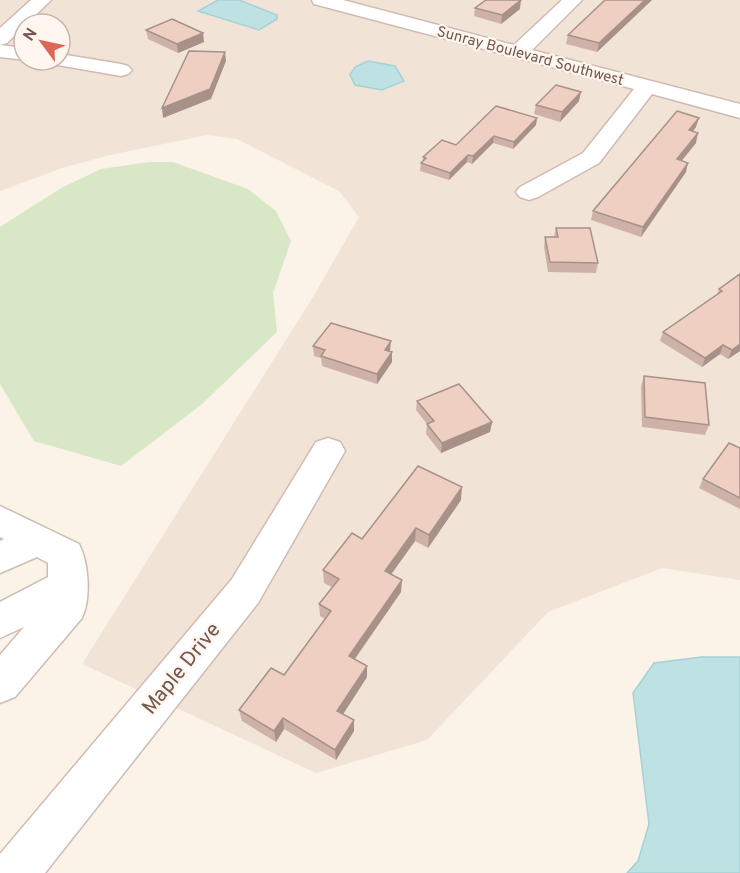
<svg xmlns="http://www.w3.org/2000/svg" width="740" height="873" font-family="Overpass,sans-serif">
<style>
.residential{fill:#f2e3d7;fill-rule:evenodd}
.green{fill:#d8e8c7}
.water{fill:#bee2e4;stroke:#a5d2d5;stroke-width:1.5}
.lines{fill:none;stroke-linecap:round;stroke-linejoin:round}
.minor-casing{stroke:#cfbbb2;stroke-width:3}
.minor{fill:#fff;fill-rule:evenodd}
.wall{fill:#ceb2a7}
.shaded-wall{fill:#a79188}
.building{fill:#efcfc2;stroke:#a79188;stroke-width:1.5}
.labels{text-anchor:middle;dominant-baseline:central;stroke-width:4.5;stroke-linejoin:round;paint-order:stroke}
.far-street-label{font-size:15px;fill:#74574e;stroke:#fef6ef}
.near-street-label{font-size:21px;fill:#74574e;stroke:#fef6ef}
</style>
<rect width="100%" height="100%" fill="#fbf2e8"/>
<path class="residential" d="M0,0H740V580L662,568L548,612L427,740L316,773L82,664L313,297L359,217L339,191L237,139L207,135L110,155L62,168L0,191ZM24,24H60V60H24Z"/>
<path class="green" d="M149,162H173L248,189L276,211L291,241L273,293L277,332L201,405L121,466L34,441L0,384V227L61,188L101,169Z"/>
<path class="water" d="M218,0H239L277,15V19L259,30L198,11Z
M368,61L395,66L404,81L382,90L355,85L350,75L355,67Z
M701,657H740V873H627L638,861L649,824L633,693L654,663Z"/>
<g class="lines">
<defs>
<path id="minor" d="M31,0H51L7,43L0,45L24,48L25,60L0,57V28Z
M312,0H343L514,45L562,0H582L532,50L740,104V118L652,94L599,163L538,197L529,200L520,197L516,192L520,187L583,153L634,89L314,4Z
M60,54L121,64L128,66L132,70L128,74L121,76L52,64L49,60H60Z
M328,438L340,442L345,451L258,603L45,873H0V854L232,579L316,442Z
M0,506L79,544C89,564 91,598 82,618L15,697L0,703V655L24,627L0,638V602L48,577V563L37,557L0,573V541L4,539L0,537Z"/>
</defs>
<use href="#minor" class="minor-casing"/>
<use href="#minor" class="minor"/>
</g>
<path class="wall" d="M652,0L597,52L566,44L568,35Z
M475,8L520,9L501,24L474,16Z
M146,30L204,42L178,53L148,39Z
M579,101L560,122L534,114L536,105Z
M537,118L536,125L513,149L493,143L472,164L467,162L449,180L420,171L421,163L423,162V157L456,145Z
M696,127L693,132L696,143L681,161L686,172L641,237L591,220L593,211Z
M556,228L598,263L596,273L548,272L544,247L545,237H554Z
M740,274V351L728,359L720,354L702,367L660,341L663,332L717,295L719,289Z
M313,346L390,351L392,362L377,384L322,366L321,358L314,356Z
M644,376L709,425L705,435L642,427L641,386Z
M417,401L492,422L490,432L441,453L426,434L427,424L416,410Z
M740,448V509L699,488L703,479Z
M461,500L428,548L415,541L391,574L401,592L355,659L367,677L343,714L354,731L336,760L284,729L276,742L242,721L239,710L284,675L325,619L320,616L319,604L332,587L324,583L323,570Z"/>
<path class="shaded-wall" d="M521,0L520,9L501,24L502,15Z
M645,0H652L597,52L599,43Z
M203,33L204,42L178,53L177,44Z
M225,52L226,61L211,99L163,118L162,108Z
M581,92L579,101L560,122L562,112Z
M537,118L536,125L513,149L514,142Z
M699,118L696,127L686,140L689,130Z
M698,133L696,143L675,169L677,159Z
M494,136L493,143L472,164L473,156Z
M468,155L467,162L449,180L450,173Z
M688,163L686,172L641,237L643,227Z
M391,341L390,351L385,350Z
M740,344V351L728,359L732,350Z
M723,345L720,354L702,367L705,358Z
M392,352V362L377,384V374Z
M492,422L490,432L441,453L442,443Z
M462,487L461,500L428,548L429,535Z
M416,528L415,541L385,583V571Z
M402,580L401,592L349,667V656Z
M367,666V677L338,722L337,711Z
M283,718L284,729L276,742L274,731Z
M354,720V731L336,760L335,750Z"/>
<path class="building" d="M486,0H521L502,15L475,8Z
M605,0H645L599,43L568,35Z
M172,19L203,33L177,44L146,30Z
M189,51L225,52L210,89L162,108Z
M556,85L581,92L562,112L536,105Z
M496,106L537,118L514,142L494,136L473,156L468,155L450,173L421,163L426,158L423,157L442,140L456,145Z
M677,111L699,118L689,130L698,133L677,159L688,163L643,227L593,211Z
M556,228H590L598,263L550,262L545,237H558Z
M740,274V344L732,350L723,345L705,358L663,332L722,291L719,289Z
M331,323L391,341L385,350L392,352L377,374L321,356L325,350L313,346Z
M644,376L705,383L709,425L645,417Z
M459,384L492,422L442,443L427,424L434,421L417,401Z
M729,443L740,448V498L703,479Z
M418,466L462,487L429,535L416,528L385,571L402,580L349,656L367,666L337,711L354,720L335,750L283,718L274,731L239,710L271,668L284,675L331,611L319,604L339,579L323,570L352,533L362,539Z"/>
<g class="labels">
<g class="far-street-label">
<text transform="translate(530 57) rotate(15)">Sunray Boulevard Southwest</text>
</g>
<g class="near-street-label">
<text transform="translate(182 669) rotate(-51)">Maple Drive</text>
</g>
</g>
<g transform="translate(42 42) rotate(303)"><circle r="28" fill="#fef6ef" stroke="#c7b6af" stroke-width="1.5"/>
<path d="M0-4.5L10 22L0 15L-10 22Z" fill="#dd6656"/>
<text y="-9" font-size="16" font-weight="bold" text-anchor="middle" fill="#74574e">N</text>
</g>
</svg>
